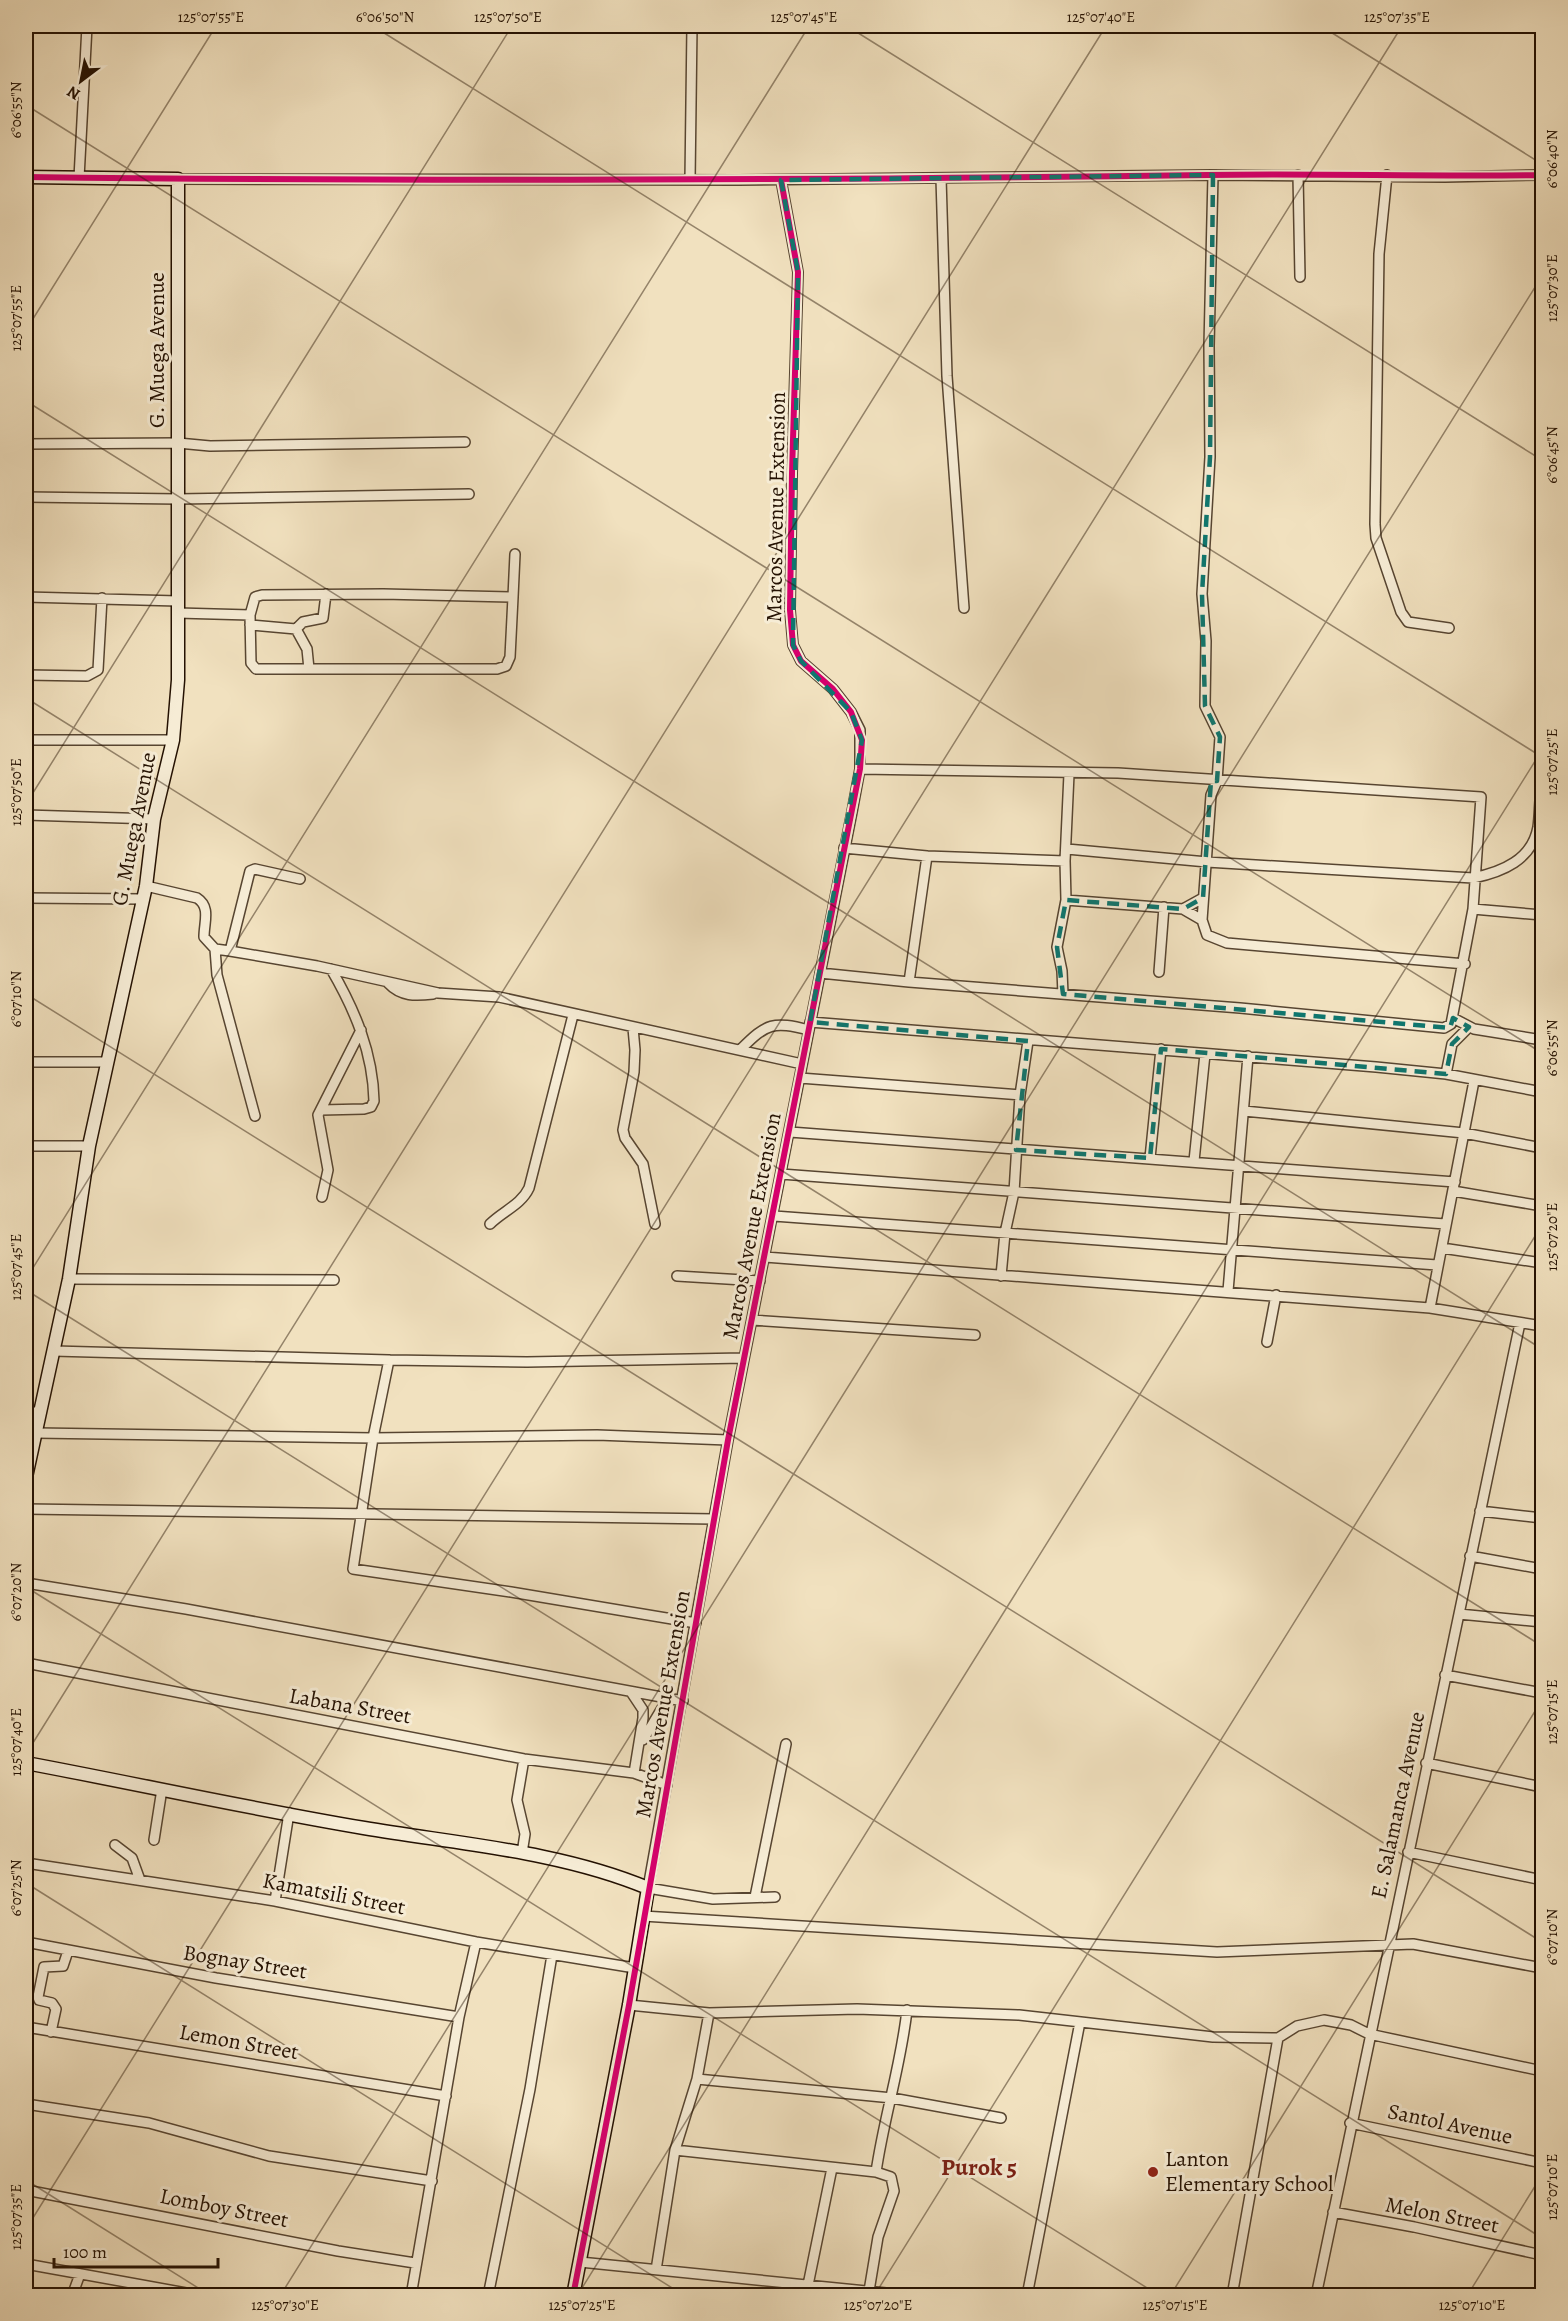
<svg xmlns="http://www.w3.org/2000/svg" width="1568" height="2321" font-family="Alegreya,serif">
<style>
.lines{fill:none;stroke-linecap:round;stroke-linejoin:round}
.street-casing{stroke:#574531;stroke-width:12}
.secondary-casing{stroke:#241102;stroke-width:15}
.street{stroke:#f6ecd5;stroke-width:9}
.secondary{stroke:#f6ecd5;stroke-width:12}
.cycleway-casing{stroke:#f6ecd5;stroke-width:10}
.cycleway{stroke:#d6006c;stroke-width:6}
.marked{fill:none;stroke:#0f766e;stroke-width:4.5;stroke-dasharray:12 8;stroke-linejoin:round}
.ticks{fill:none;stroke:#241102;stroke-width:1.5;stroke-opacity:0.45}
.poi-dot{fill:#8f2418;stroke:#f6ecd5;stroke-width:2}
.labels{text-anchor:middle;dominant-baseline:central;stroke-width:6;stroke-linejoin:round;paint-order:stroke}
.street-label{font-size:22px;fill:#241102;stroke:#f6ecd5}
.poi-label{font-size:22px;fill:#241102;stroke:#f6ecd5;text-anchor:start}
.neighbourhood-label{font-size:24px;font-weight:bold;fill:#7a1f14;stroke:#f6ecd5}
.neatline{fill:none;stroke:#241102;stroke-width:2}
.ticks-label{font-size:15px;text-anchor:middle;fill:#241102}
</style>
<rect width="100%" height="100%" fill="#f1e1bf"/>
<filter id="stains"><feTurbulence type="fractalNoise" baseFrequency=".00333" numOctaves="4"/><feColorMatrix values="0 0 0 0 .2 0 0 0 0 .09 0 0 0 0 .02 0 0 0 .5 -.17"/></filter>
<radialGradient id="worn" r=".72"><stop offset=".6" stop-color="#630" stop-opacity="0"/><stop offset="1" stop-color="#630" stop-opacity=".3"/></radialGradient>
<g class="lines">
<defs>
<path id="street" d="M1213,175L1209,346L1210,457L1202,594L1206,641L1205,706L1220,737L1217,781L1211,795L1202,920L1207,935L1227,943L1465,964
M1298,175L1300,277
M1387,175L1379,254L1375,524L1376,538L1401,612L1408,622L1449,628
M79,178L87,26
M941,178L947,376L964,608
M178,179L738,180L1213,175L1445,177L1542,175
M690,180L692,26
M26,444L178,443L210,446L465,442
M26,497L178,499L469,494
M26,597L178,601
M513,597L515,554
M178,613L250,615L255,597L262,595L383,594L513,597L510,657L506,666L497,669H256L251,663L250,615
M250,625L296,629
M309,669L307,649L296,629L303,622L323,618L326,594
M26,675L87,676L98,670L102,598
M26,740H173
M26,815L154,819
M844,848L927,856L1065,861L1069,774
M1067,849L1207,862L1473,878C1502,872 1532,860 1538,827C1540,813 1539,799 1542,785
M1065,861L1066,900L1183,909L1202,920
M146,886L197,898C211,907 204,922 204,937L215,949L230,951L250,871L255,869L300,879
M26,898L141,899
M1183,909L1203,898
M1473,909L1542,915
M215,949L217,975L255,1116
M230,951L317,966L438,993L499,997L802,1064
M1159,972L1164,907
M820,973L909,982L1240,1008L1444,1028L1451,1024L1473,909L1481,797L1118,773L860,769
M909,982L927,856
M388,983C401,997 416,996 433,994
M1063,994L1062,971L1057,947L1066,900
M1453,1018L1474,1029L1542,1040
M810,1022L1376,1067L1446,1074L1542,1092
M633,1028L635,1050L634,1072L623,1130L625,1138L643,1164L655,1224
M741,1049C767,1023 773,1021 809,1030
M26,1062H108
M1446,1074L1452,1044L1469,1027
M800,1078L1020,1095
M321,1110L364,1109L371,1107L374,1101C373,1053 355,1010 331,969
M1244,1111L1464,1133L1542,1148
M790,1132L1455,1182
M26,1146H89
M1150,1158L1161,1049
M1194,1161L1205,1054
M781,1174L1445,1224
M1453,1191L1542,1206
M322,1197L328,1170L318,1115L361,1030
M774,1216L1437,1265
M490,1224C503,1211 521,1205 529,1188L573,1015
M1442,1248L1542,1263
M765,1257L1430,1308L1542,1326
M677,1276L760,1281
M1001,1276L1005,1233L1014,1192L1020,1095L1028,1041
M69,1279L334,1280
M1228,1291L1248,1056
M1430,1308L1474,1081
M752,1320L975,1335
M1267,1342L1276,1295
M54,1351L389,1360L527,1362L744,1358
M389,1360L373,1438L353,1569L511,1592L696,1623
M26,1412H39
M36,1433L373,1438L597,1435L728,1440
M26,1509L714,1519
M1480,1511L1542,1518
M1470,1556L1542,1569
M26,1583L186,1609L683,1701
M1459,1614L1542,1622
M26,1663L524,1759L634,1773L667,1785
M1445,1675L1542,1693
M631,1692L643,1710V1718L634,1773
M643,1740L668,1698
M1426,1763L1542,1787
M154,1840L162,1789
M115,1845L132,1858L140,1880
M1408,1852L1542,1880
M522,1853L525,1834L517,1800L524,1759
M26,1863L275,1901L476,1942L635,1968
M755,1897L786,1744
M775,1897L713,1899L648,1888L728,1440L852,812L860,769V730L851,712L833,689L801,661L793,645L790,610L792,473L798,272L781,180
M275,1901L289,1813
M643,1916L1217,1952L1413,1944L1542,1968
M26,1942L216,1978L459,2017
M629,2005L709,2013L857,2009L1019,2015L1213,2037L1278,2038L1297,2026L1324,2020L1351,2025L1369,2034L1542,2071
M709,2013L697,2079L892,2098L1001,2118
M26,2027L446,2096
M51,2032L56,2009L52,2003L39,2000L38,1997L44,1967L63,1966L68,1951
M26,2104L149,2123L269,2156L432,2181
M1350,2123L1542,2163
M675,2150L876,2172C884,2117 901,2065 907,2010
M26,2190L338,2251L415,2263
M1333,2212L1414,2227L1542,2255
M580,2262L916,2296
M26,2264L203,2296
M656,2270L675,2150L697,2079
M808,2285L832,2168
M869,2291L878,2237L894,2191L891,2177L876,2172
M72,2296L80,2274
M411,2296L459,2017L476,1942
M488,2296L530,2089L552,1955
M1027,2296L1080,2022
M1232,2296L1278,2038
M1316,2296L1520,1323"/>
<path id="secondary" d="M26,177L178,179V680L173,740L154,819L146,886L89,1146L69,1279L26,1477
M26,1763C138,1784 251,1809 364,1828C459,1844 559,1851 648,1888L629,2005L573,2296"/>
</defs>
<use href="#street" class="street-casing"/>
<use href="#secondary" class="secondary-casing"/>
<use href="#street" class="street"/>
<use href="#secondary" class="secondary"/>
<defs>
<path id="cycleway" d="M26,177C419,182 813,180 1207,175C1319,173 1431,177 1542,175
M573,2296L629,2005L728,1440L860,769L862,740L851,712L833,689L801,661L793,645L790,610L792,473L798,272L781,180"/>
</defs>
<use href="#cycleway" class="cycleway-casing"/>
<use href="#cycleway" class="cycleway"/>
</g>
<path class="marked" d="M1213,175L1210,457L1202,594L1205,706L1220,737L1217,781H1211L1203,898L1183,909L1066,900L1057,947L1063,994L1450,1028L1453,1018L1469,1027L1452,1044L1446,1074L1161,1049L1150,1158L1016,1150L1028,1041L810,1022L862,740L851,712L801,661L793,645L798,272L781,180Z"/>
<path class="ticks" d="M373,26L1542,757M847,26L1542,460M1321,26L1542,164M26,105L1542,1053M26,330L216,26M26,401L1542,1349M26,698L1542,1646M26,804L512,26M26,994L1542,1942M26,1279L809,26M26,1290L1542,2238M26,1587L1160,2296M26,1754L1106,26M26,1883L685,2296M26,2180L211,2296M26,2229L1402,26M280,2296L1542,276M577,2296L1542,750M874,2296L1542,1225M1170,2296L1542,1700M1467,2296L1542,2175"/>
<circle class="poi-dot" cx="1153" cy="2172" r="6"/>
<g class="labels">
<g class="street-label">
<text transform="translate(157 350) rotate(-90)">G. Muega Avenue</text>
<text transform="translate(776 507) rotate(-89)">Marcos Avenue Extension</text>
<text transform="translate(134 829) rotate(-79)">G. Muega Avenue</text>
<text transform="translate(752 1226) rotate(-79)">Marcos Avenue Extension</text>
<text transform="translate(663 1704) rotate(-80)">Marcos Avenue Extension</text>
<text transform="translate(350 1706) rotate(10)">Labana Street</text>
<text transform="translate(1398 1805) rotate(-78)">E. Salamanca Avenue</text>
<text transform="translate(334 1894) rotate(11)">Kamatsili Street</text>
<text transform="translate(245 1962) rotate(9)">Bognay Street</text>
<text transform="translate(239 2042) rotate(10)">Lemon Street</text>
<text transform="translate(1450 2124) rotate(12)">Santol Avenue</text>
<text transform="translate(224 2208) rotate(11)">Lomboy Street</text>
<text transform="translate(1442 2215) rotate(11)">Melon Street</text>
</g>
<g class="poi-label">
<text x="1165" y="2159">Lanton<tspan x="1165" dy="25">Elementary School</tspan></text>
</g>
<g class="neighbourhood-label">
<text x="979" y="2167">Purok 5</text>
</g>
</g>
<rect width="1568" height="2321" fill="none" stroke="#f1e1bf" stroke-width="66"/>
<g transform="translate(81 81) rotate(212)" stroke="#f6ecd5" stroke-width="4.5" paint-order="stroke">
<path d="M0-4.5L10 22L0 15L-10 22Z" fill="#241102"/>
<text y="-9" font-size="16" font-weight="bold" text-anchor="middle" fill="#241102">N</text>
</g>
<path d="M54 2258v9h164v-9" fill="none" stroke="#241102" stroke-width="3"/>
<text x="63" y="2258" font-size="18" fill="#241102" stroke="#f6ecd5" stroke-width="4.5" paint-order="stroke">100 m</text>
<rect x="33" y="33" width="1502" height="2255" class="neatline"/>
<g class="ticks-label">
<text x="211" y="22">125°07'55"E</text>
<text x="385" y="22">6°06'50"N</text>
<text x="508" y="22">125°07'50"E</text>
<text x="804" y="22">125°07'45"E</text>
<text x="1101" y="22">125°07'40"E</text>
<text x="1397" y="22">125°07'35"E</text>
<text transform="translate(16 110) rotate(-90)" y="5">6°06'55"N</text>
<text transform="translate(1552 159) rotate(-90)" y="5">6°06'40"N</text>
<text transform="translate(1552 288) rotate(-90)" y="5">125°07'30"E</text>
<text transform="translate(16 318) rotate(-90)" y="5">125°07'55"E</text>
<text transform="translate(1552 455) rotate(-90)" y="5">6°06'45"N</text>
<text transform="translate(1552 762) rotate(-90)" y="5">125°07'25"E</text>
<text transform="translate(16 792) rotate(-90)" y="5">125°07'50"E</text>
<text transform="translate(16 999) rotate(-90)" y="5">6°07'10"N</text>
<text transform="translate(1552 1048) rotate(-90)" y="5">6°06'55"N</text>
<text transform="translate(1552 1237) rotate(-90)" y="5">125°07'20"E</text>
<text transform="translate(16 1267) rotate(-90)" y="5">125°07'45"E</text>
<text transform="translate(16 1592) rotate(-90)" y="5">6°07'20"N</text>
<text transform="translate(1552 1712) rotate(-90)" y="5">125°07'15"E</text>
<text transform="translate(16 1742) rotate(-90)" y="5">125°07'40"E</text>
<text transform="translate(16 1888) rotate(-90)" y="5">6°07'25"N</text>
<text transform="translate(1552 1937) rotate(-90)" y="5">6°07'10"N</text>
<text transform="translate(1552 2187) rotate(-90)" y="5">125°07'10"E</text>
<text transform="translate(16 2217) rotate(-90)" y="5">125°07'35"E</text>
<text x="285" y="2310">125°07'30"E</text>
<text x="582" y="2310">125°07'25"E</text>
<text x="878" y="2310">125°07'20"E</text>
<text x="1175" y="2310">125°07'15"E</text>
<text x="1472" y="2310">125°07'10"E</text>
</g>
<rect width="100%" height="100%" filter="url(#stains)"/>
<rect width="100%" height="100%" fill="url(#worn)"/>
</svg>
